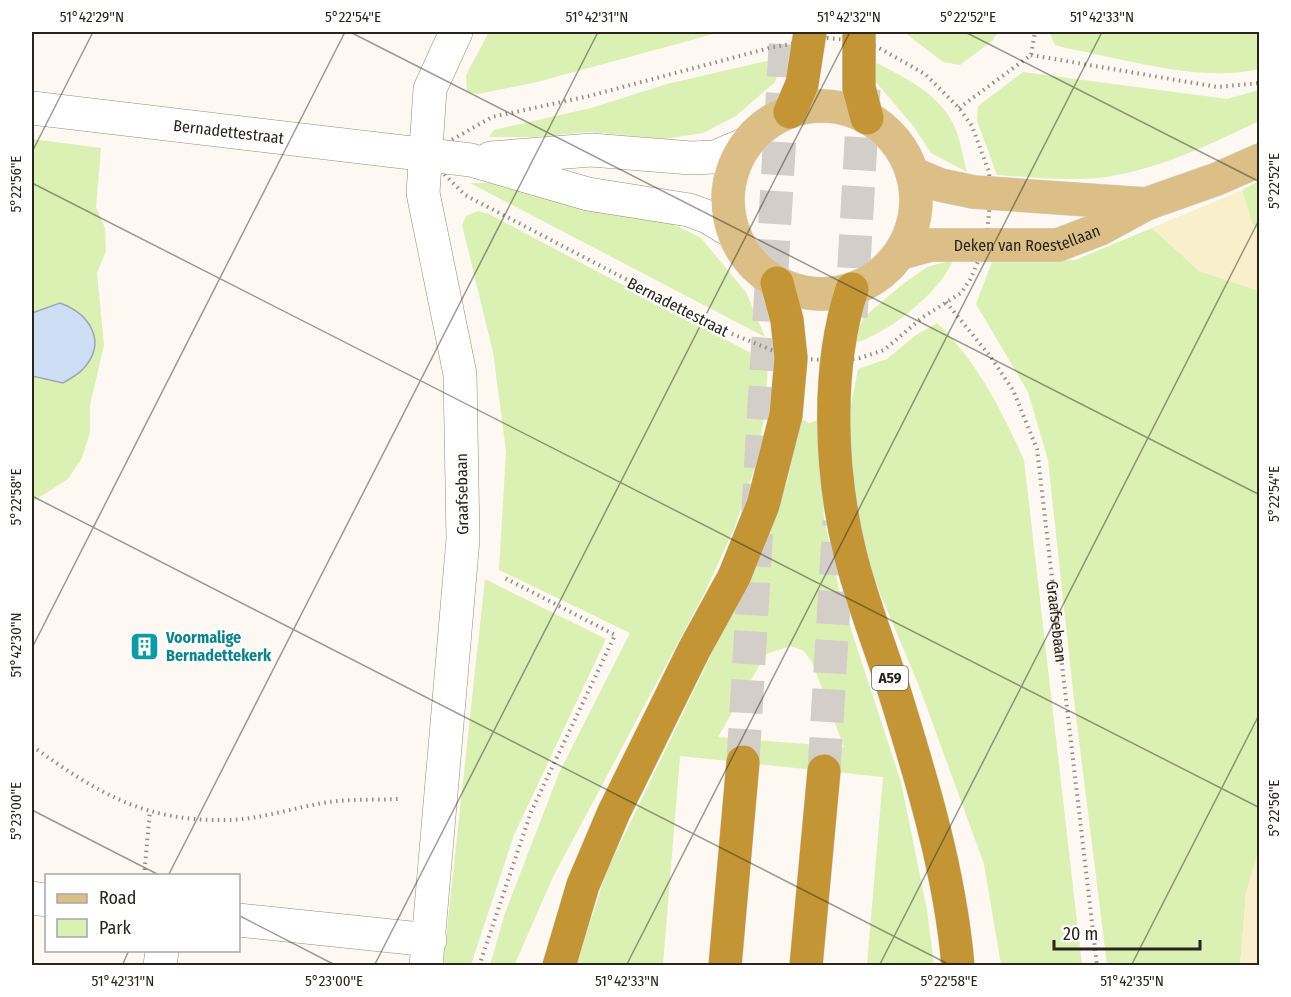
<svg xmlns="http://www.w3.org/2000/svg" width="1291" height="997" font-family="'Fira Sans Condensed',sans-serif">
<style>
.green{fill:#dbf0b3;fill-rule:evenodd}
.sand{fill:#f9efca}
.water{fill:#cedef5;stroke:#9ca6b4;stroke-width:1.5}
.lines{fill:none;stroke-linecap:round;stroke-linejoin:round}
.highway-tunnel{stroke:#d3cec7;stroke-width:33;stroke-dasharray:33 16;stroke-linecap:butt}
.minor-casing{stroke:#978b7b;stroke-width:34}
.major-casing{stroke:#d4d3d2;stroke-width:34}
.highway-casing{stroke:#d4d3d2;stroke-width:34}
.path{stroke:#928d86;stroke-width:4;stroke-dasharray:1.5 4.5;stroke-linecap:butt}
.minor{stroke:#fff;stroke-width:33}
.major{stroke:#dbbf86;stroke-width:33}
.highway{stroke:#c39535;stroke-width:33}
.ticks{fill:none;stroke:#29241e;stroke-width:1.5;stroke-opacity:0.45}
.labels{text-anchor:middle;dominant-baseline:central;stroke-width:5;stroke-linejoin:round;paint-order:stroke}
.shield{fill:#fff;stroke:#696662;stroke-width:1.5}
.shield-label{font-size:15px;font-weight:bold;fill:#29241e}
.street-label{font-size:16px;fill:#29241e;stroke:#fff}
.culture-label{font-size:16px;font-weight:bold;fill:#0d838f;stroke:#fff;text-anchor:start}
.neatline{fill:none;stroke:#29241e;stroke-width:2}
.ticks-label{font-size:15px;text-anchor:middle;fill:#29241e}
</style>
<rect width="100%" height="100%" fill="#fdf8f1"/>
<path class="green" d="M489,32H721L537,82L478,94L467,92L466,75Z
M904,32H998L992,41L960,65L943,62Z
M1049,32H1259V69C1202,83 1124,59 1066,48L1055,45Z
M784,57L775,82L736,116L703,133L664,139L590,132L532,137H489L494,130L591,108L667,84Z
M871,60C905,78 941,93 956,130C961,143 963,158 967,172L931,153L914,127L875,81Z
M1023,72L1227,99L1259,90V121C1209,145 1155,171 1099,178C1066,181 1030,177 997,175L977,121L978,106Z
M32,139L101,148L96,207L105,228L106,251L97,273L104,345L90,405V432L82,458L68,479L32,502Z
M1259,181V232L1252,223L1242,190Z
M470,183H492L671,223L701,238L746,292L765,337Z
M478,211L489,214L768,362L765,412L756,464L734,529L705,592L553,877L514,966L490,965L505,913L559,773L630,633L499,570L506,451L493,352L462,225L466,216Z
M1152,228L1199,271L1259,291L1260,847L1246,893L1240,965H1107L1074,700L1048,460L1028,392L976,304L992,262L1075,260Z
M953,260C940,293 886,335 852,344L864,317L903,284L927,267Z
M937,323C977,361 1002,411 1024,460L1082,965H1001L984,864L919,686L861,548L848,467L850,409L858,369L887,359L916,335Z
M800,418L809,423L819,420L824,519L841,599L901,782L927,910L934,965H867L883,777L680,756L663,965L576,966L606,873L770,533L788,479ZM791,646L804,651L812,662L844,747L718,737L766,654Z
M485,579L606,639L514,835L471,965L443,966Z"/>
<path class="sand" d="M1242,190L1252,223L1259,232V291L1199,271L1152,228Z
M1259,847V965H1240L1246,893Z"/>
<path class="water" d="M60,303C90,314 108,342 83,369C78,375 69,379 63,383L32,376V313Z"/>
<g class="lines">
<path class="highway-tunnel" d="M851,317L864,89
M743,762L786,32
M824,771L839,521"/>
<defs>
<g id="minor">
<path id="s2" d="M32,108L471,160L588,194L689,210L708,217L734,233"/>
<path d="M491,158L591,150L691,158L715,157L746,144"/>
<path d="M32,898L46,900"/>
<path d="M238,920L430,940"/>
<path d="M160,966L162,950"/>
<path d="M426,966L463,539L460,374L423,193L430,89L456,32"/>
</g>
<g id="major">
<circle cx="822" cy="200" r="94"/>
<path d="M914,174L940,185L974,192L1146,204"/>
<path id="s3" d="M901,253L930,245H1058L1100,229L1146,204L1217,179L1260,160"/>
</g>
<path id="highway" d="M859,32V88L867,118
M790,112L802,84L810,32
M852,289C826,369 830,471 850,553C861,599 879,643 893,687C921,777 950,871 958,966
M559,966L583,885L614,812L694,650L734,577L763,505L786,415L791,358L787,320L777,283
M725,966L743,762
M806,966L824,771"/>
</defs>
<use href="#minor" class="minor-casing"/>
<use href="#major" class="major-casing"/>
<use href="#highway" class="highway-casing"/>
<g class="path">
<path d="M827,38L859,41L879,48L925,74L959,108L972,126L989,172L991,194L986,243L970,280L961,293L923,317L884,350L860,358L838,361L791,358L725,331L465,195L425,155L492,117L589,96L773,47Z"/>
<path d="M1031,55L1217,87L1260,83"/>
<path d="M959,108L1031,55L1035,32"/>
<path id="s1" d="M946,302L990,356L1013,390L1037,449L1097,966"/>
<path d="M32,746C98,793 144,822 229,820C262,819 296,807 329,802C351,799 375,800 398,799"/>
<path d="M144,876L150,811"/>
<path d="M479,966L531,812L615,635L503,577"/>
</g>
<use href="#minor" class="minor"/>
<use href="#major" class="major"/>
<use href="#highway" class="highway"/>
</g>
<path class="ticks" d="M350,32L1260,495M965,32L1260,182M32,152L93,32M32,183L1260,808M32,496L952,966M32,648L345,32M32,810L161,876M168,876L598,32M238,915L337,966M122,966L129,950M374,966L850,32M626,966L1102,32M879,966L1260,218M1131,966L1260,713"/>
<defs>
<symbol id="building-square" viewBox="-11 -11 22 22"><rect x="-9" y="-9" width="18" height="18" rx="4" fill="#0f9aa8" stroke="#fff"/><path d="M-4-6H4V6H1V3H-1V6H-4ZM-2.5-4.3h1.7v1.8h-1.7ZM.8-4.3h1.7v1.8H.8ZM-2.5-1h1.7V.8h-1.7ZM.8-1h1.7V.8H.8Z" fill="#fff"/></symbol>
</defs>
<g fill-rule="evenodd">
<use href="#building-square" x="128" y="630" width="33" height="33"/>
</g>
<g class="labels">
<rect class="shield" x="872" y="666" width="36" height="24" rx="4.5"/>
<g class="shield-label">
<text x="890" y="678">A59</text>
</g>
<g class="street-label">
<text stroke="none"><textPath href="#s2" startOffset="198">Bernadettestraat</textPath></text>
<text stroke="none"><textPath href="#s3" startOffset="128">Deken van Roestellaan</textPath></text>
<text transform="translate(678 307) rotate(27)">Bernadettestraat</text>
<text transform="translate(462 494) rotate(-91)">Graafsebaan</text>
<text stroke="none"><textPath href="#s1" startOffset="348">Graafsebaan</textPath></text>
</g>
<g class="culture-label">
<text x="166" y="637">Voormalige<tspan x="166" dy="18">Bernadettekerk</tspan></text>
</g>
</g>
<rect width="1291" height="997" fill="none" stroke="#ffffff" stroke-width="66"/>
<rect x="45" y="874" width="195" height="78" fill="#ffffff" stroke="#a9a7a5" stroke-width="1.5"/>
<rect x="57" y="894" width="30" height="9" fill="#dbbf86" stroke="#a9a7a5" stroke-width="1.5"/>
<text x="99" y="904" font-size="18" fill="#29241e">Road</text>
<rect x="57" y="919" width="30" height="18" fill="#dbf0b3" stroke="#a9a7a5" stroke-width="1.5"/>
<text x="99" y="934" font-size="18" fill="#29241e">Park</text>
<path d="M1054 940v9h146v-9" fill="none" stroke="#29241e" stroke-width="3"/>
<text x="1063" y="940" font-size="18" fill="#29241e" stroke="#ffffff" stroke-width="4.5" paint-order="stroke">20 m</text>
<rect x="33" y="33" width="1225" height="931" class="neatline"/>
<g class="ticks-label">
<text x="92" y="22">51°42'29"N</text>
<text x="353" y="22">5°22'54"E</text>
<text x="597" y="22">51°42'31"N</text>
<text x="849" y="22">51°42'32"N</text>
<text x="968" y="22">5°22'52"E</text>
<text x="1102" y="22">51°42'33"N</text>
<text transform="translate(1274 181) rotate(-90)" y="5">5°22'52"E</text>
<text transform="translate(16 184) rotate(-90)" y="5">5°22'56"E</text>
<text transform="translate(1274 494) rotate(-90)" y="5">5°22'54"E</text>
<text transform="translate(16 497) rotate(-90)" y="5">5°22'58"E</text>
<text transform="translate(16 645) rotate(-90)" y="5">51°42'30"N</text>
<text transform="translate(1274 808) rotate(-90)" y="5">5°22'56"E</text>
<text transform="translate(16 811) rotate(-90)" y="5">5°23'00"E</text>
<text x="123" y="986">51°42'31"N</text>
<text x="334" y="986">5°23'00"E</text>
<text x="627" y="986">51°42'33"N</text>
<text x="949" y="986">5°22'58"E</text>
<text x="1132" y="986">51°42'35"N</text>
</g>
</svg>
